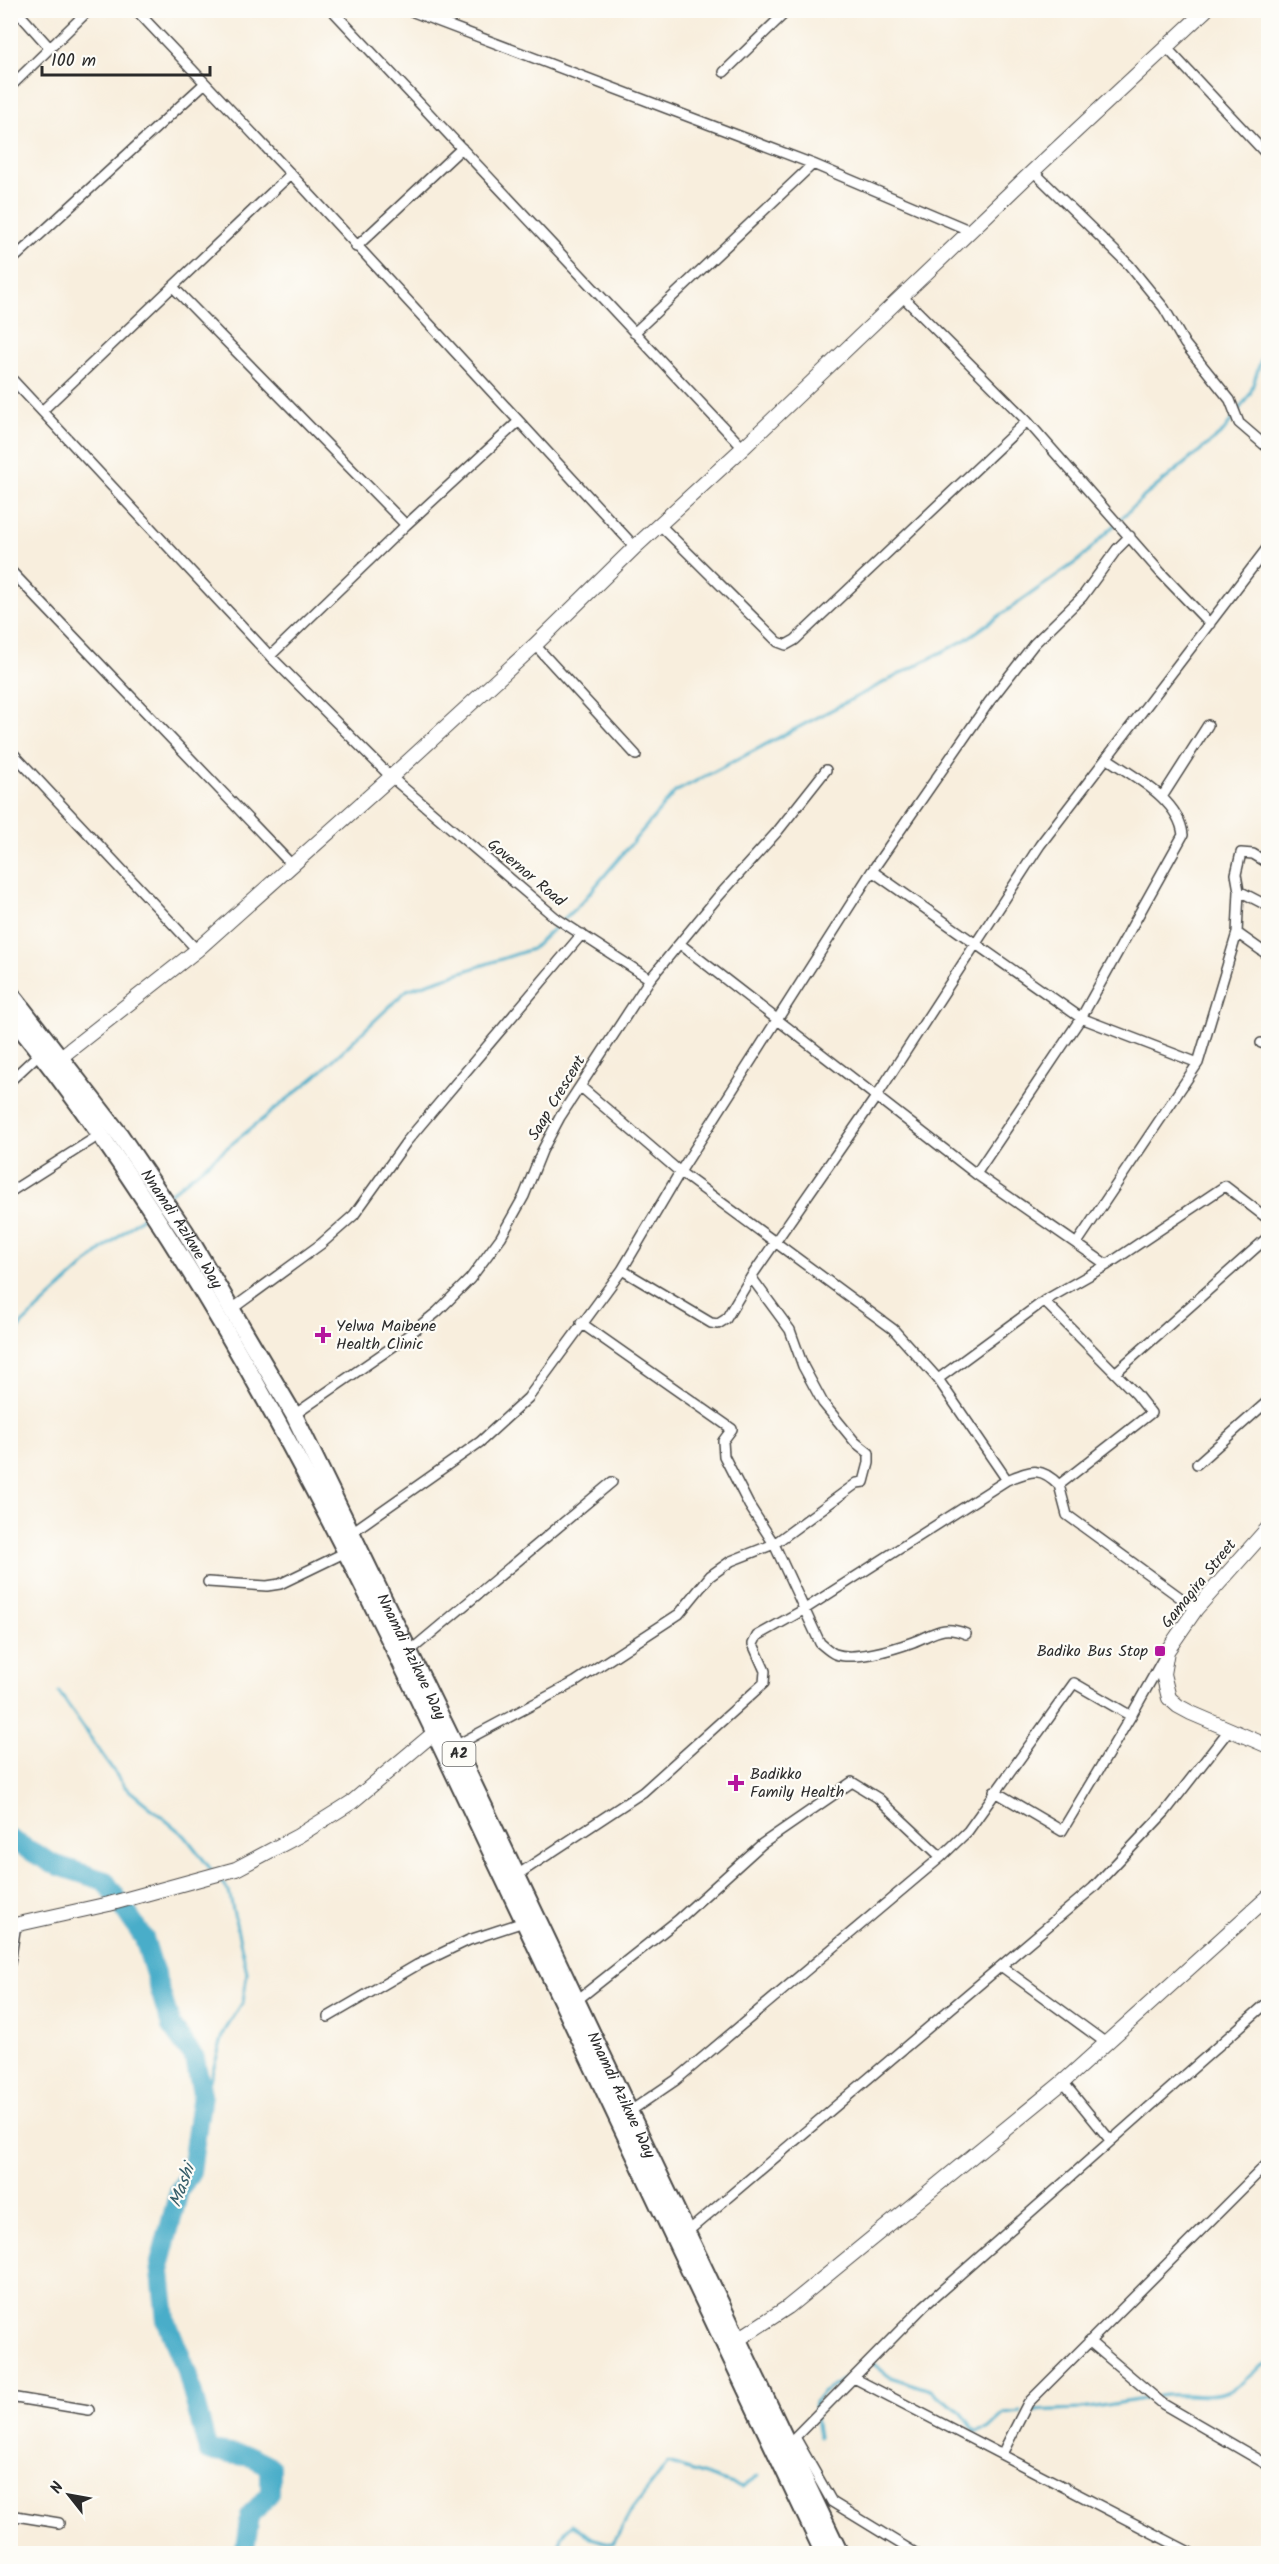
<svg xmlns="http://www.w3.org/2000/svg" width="1279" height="2564" font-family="Kalam,sans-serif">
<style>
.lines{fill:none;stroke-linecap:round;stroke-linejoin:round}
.stream{stroke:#49adc9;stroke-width:3}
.river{stroke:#49adc9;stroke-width:20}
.street-casing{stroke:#4a4846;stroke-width:12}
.secondary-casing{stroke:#4a4846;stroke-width:16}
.highway-casing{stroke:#4a4846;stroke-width:20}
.street{stroke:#fff;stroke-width:9}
.secondary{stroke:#fff;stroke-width:14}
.highway{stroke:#fff;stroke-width:16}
.poi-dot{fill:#b5179e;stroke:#fdfcf7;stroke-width:2}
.labels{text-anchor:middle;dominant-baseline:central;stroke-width:4.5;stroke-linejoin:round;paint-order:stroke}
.shield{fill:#fdfcf7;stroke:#6a6a68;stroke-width:1.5}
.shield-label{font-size:15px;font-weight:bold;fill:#2b2b2b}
.street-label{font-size:16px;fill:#2b2b2b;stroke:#fdfcf7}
.poi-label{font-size:16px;fill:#2b2b2b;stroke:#fdfcf7;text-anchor:start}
.water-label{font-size:18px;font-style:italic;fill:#375f6a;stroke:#fdfcf7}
</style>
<rect width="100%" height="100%" fill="#fdfcf7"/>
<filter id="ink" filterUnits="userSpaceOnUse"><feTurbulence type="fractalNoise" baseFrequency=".0167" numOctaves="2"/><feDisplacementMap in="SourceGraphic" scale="12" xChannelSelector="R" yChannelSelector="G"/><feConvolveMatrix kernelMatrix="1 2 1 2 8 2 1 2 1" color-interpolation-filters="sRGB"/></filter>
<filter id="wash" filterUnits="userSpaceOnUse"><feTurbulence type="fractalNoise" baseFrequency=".008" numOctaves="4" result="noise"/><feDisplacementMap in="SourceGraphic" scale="24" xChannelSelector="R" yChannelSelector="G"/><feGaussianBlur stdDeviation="1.35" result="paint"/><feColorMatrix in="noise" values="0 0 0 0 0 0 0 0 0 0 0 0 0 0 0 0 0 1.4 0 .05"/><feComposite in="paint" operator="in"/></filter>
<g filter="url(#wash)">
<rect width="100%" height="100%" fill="#f8eedd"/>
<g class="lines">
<path class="stream" d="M167,1196L316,1076L407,990L532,949L583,901L675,792L965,640L1079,560L1140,500L1224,431L1250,394L1268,338
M10,1345L22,1324L97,1254L146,1214
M59,1692L124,1786L185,1836L213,1872
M202,2094L211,2077L224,2032L243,2002L247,1972L229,1892L219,1879
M871,2362L890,2377L930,2390L961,2412L976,2432L988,2429L1004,2414L1020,2412
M1158,2396C1181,2391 1207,2401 1229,2391C1244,2385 1253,2369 1268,2363
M1027,2411L1082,2409L1151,2398
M815,2412L814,2402L824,2392L851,2374
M816,2418L819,2437
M554,2554L562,2535L572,2524L591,2538L613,2544L631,2511L668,2463L742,2487L758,2476"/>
<path class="river" d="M10,1839L53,1864L105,1881L144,1938L171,2026L195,2059L202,2094L191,2171L179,2191L160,2263L166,2320L187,2372L208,2451L252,2457L270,2466V2493L250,2516L244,2554"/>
</g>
</g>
<g filter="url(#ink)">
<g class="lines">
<defs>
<path id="street" d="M16,10L50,48
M136,10L291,174L635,547
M332,10L743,448
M408,10L813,164L971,231
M1166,47L1268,156
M724,72L788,10
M10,87L89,10
M1033,171L1129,265L1164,308L1185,344L1230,400L1239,423L1268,448
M356,247L462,148
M10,262L204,84
M174,288L406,525
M902,296L1027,421L1161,573L1210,624
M634,333L813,164
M10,377L270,656L391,777L556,918L650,979
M43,410L291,174
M660,525L778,642L786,645L795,640L1027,421
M10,570L293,866
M535,645L636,755
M270,656L406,525L518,422
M10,750L197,950
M1162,797L1208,725
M872,871L1081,1018L1198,1063
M1239,891L1268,906
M1237,933L1268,955
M680,944L976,1174L1107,1265
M1261,1043L1268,1045
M10,1081L40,1053
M581,1087L680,1172L893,1329L938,1379L1007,1480
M976,1174L1081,1018L1183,835C1179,799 1134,777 1108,759
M10,1192L101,1134
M1077,1243L1198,1063L1237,933L1239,891L1236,874L1241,853L1253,854L1268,863
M622,1270L711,1323L718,1324L726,1319L751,1277L876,1097L1040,845L1268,547
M1044,1301L1136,1394L1151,1413L1059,1485L1067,1515L1196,1609
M232,1309L321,1244L354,1215L407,1141L582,934
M581,1323L732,1429L723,1441L724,1456L749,1505L774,1544L820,1643C825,1647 830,1652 835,1654C854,1661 894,1649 913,1642C934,1634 942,1624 966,1634
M1115,1373L1268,1237
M938,1379L1044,1301L1107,1265L1225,1186L1268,1219
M294,1415L401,1341L437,1312L470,1279L501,1237L524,1196L542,1151L560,1117L650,979L717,898L777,832L826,770
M1197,1464L1268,1401
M352,1532L480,1442L528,1398L622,1270L680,1172L872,871L989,702L1034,644L1082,597L1117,549L1130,536
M208,1582L267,1586L280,1584L346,1552
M410,1651L612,1482
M455,1746L575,1682L679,1614L710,1576L731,1561L774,1544L857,1483L864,1482L869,1463V1453L855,1442L823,1403L803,1366L790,1330L751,1277
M994,1791L1062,1831L1131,1716L1163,1659
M517,1875L643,1792L764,1683L765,1671L753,1644L757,1636L805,1609L1007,1480C1030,1471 1040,1465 1059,1485
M10,1963L16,1924
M1001,1966L1106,2043
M576,2001L678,1920L762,1844L852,1782L878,1798L941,1857
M328,2017L417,1965L469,1940L524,1922
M1063,2082L1110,2140
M629,2112L676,2080L941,1857L968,1831L1074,1683L1131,1716
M686,2233L1093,1888L1165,1812L1229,1730
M1089,2341L1163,2404L1268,2465
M854,2378L1193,2554
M10,2397L89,2410
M1002,2454L1028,2403L1268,2163
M10,2515L59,2523
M917,2554L832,2502L795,2437L924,2306L1268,2002"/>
<path id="secondary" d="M61,1057L197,950L391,777L535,645L635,547L743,448L1033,171L1206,10
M1268,1528L1196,1609L1167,1651L1163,1674L1169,1698L1178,1706L1191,1713L1268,1746
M10,1926L109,1904L236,1869L298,1836L352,1802L434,1733
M731,2344L788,2307L1063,2082L1268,1897"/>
<g id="highway">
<path id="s1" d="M10,993L120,1135L185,1231L294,1415L455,1746L840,2554"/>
<path d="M10,1015C212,1264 350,1553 486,1841C598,2079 710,2317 824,2554"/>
</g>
</defs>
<use href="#street" class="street-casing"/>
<use href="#secondary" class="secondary-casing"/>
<use href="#highway" class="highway-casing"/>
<use href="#street" class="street"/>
<use href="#secondary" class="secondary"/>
<use href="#highway" class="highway"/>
</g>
</g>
<g class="poi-dot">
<path d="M320 1326h6v6h6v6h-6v6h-6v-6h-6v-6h6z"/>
<rect x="1154" y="1645" width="12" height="12" rx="3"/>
<path d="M733 1774h6v6h6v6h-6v6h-6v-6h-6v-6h6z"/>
</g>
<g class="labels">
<rect class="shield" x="442.5" y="1742" width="33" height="24" rx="4.5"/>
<g class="shield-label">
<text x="459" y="1754">A2</text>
</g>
<g class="street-label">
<text transform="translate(526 873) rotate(40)">Governor Road</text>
<text transform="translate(557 1098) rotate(-59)">Saap Crescent</text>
<text stroke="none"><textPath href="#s1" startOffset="292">Nnamdi Azikwe Way</textPath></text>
<text transform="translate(1199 1584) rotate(-51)">Gamagira Street</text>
<text stroke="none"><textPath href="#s1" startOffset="778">Nnamdi Azikwe Way</textPath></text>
<text stroke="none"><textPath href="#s1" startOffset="1264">Nnamdi Azikwe Way</textPath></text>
</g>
<g class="poi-label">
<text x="336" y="1326">Yelwa Maibene<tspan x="336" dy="18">Health Clinic</tspan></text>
<text x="1148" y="1651" text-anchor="end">Badiko Bus Stop</text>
<text x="750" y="1774">Badikko<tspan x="750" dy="18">Family Health</tspan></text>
</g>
<g class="water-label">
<text transform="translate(183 2186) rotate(-70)">Mashi</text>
</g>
</g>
<rect width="1279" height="2564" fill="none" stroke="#fdfcf7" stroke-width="36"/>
<g transform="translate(69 2495) rotate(301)" stroke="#fdfcf7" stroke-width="4.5" paint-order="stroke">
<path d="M0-4.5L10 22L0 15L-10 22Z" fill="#2b2b2b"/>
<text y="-9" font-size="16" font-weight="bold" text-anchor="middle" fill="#2b2b2b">N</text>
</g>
<path d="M42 66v9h168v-9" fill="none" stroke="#2b2b2b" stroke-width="3"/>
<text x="51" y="66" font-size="18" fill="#2b2b2b" stroke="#fdfcf7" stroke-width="4.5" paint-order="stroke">100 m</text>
</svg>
